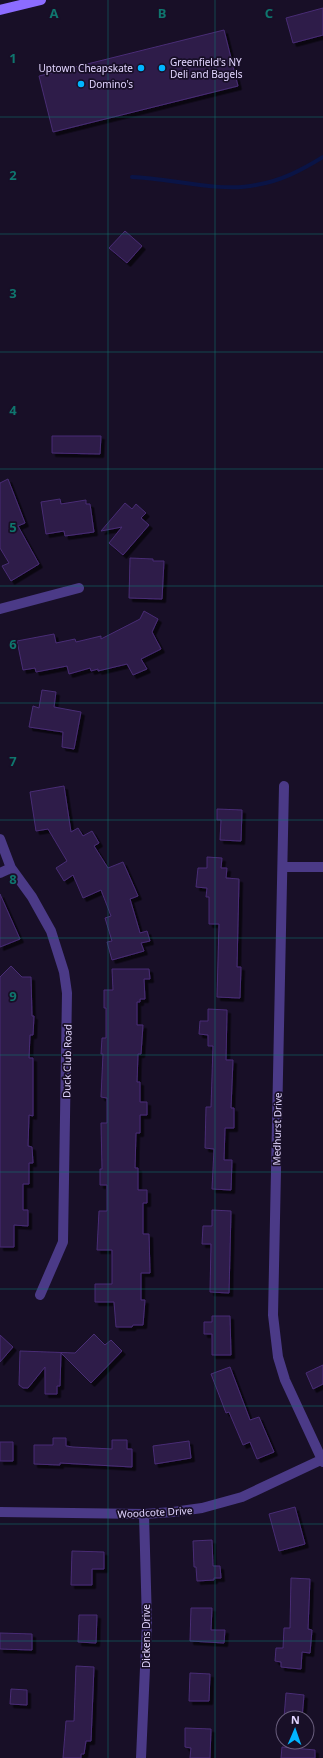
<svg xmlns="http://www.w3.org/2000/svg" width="323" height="1758" font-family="'Noto Sans',sans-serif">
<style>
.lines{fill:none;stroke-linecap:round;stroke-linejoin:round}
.stream{stroke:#0a1446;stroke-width:4}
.building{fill:#2d1b49;stroke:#492d75;filter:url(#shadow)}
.minor{stroke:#4b3a87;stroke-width:10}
.secondary{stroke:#8c6cff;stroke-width:10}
.grid{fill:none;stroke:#0f766e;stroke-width:1;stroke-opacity:0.55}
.poi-dot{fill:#01b5ff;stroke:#180f27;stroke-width:1.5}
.labels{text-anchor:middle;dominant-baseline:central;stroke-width:3.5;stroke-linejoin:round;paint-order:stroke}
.poi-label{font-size:10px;fill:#e2d5ff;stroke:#180f27;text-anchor:start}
.street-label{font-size:10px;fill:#e2d5ff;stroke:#180f27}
.grid-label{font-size:13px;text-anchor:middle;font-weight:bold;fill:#0f766e;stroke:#180f27;stroke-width:3.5;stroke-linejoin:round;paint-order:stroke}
</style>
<defs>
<filter id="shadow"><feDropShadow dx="3.5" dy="3.5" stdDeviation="0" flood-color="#0009"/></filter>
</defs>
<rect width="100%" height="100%" fill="#180f27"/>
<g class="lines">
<path class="stream" d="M132,177C171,178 219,193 256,185C281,181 302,170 323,157"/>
</g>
<path class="building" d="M323,8V35L293,43L286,18Z
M224,30L238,86L53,132L39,76Z
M125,231L142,246L127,263L109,248Z
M52,436H101L100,454L52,453Z
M8,479L25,523L18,526L39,564L11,581L2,566L9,563L0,548V483Z
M60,499L61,504L86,500V504H90L94,532L65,536L64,531L46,534L41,502Z
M125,503L132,509L136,504L146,513L141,518L149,525L123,555L109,543L122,527L101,531Z
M130,558L153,559V561H164L162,599L129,598Z
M144,611L158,619L152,632L161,649L141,659L147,669L133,675L127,664L98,671V669L91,671L90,668L69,674L67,666L36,672L35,668L23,670L17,641L54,634L56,643L75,639L76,642L101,636V639L140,619Z
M42,690L56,692L54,707L81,712L74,749L62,747L63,732L29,727L33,706L39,708Z
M64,786L71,832L78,828L83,836L92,831L99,843L94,846L108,868L123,862L138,896L130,899L140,933L147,931L150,941L141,943L144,951L112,960L107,942L112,941L105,918L111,916L101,890L83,898L73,875L64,881L56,868L67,861L48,829L36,831L30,792Z
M217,809L242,810L241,841L220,840L221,820H217Z
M207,857L222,858L221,868H227L226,878L239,879L237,967H241L240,998L217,997L219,924H209V897H206L207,888L196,887L198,868H207Z
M0,894L20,939L0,947Z
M11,966L22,977H31L32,1016H34L33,1035H30L29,1058H33V1116L29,1115L28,1146L32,1147L33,1163H29V1184H23V1210H28V1226L14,1225V1247H0V977Z
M112,969H149L150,979H144L145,999H140V1002H137V1025H143L141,1054H138L137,1082H140V1102H147V1115H140V1133H136L135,1168H138V1190H147V1203H143V1234H149L150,1273H141V1300H145L143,1325H133L132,1327H116L114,1302H95V1284H112V1250H97L99,1211H107V1185H100V1169H102L101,1123H107V1098L101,1097L103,1054H101L102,1038H106V1008H104V990H113Z
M208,1009L227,1010L226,1060H233L231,1108H234V1128H225L224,1160H232L231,1190L212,1189L214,1149L205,1148L206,1107H211L213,1046H208V1035L199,1034L200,1021H208Z
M212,1210L231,1211L229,1293L210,1292L211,1244H202L203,1226H212Z
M212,1316H230L231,1355H212V1334H204V1322H212Z
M94,1334L105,1345L111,1340L122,1351L91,1383L61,1353L60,1386H57V1394H45V1367L28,1388H23L19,1385L20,1351L75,1353Z
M0,1335L13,1347L0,1362Z
M323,1365V1384L313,1389L306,1373Z
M230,1367L250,1420L259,1417L274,1452L257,1459L250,1442L243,1445L229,1412L226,1413L211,1374Z
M53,1438H66V1446L73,1447L112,1449V1440H127V1449H132V1467L60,1463V1465L34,1464V1445H53Z
M189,1441L191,1458L155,1464L153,1446Z
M0,1442H13V1461H0Z
M295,1507L305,1544L279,1551L269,1514Z
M212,1540L213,1566H220L221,1578H214V1580L197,1581L196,1567H194L193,1541Z
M72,1551L104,1552V1569H92V1585H71Z
M291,1578L310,1579L308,1629L312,1630L310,1653L302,1652L301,1669L281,1667V1662L275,1661L276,1648H283L284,1628H290Z
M191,1608H212L211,1630H225L224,1643L190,1641Z
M79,1615H97L96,1643L78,1642Z
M0,1633L32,1634V1650L0,1649Z
M76,1666L94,1667L91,1741H86L84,1754H81V1758H63L66,1721H74Z
M190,1673L210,1674L209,1701H189Z
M11,1689L27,1690V1705L10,1704Z
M286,1693L304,1695L302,1718H284Z
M185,1728L211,1729L210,1758H190L191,1748L185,1747Z
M282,1747L315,1750V1758H281Z"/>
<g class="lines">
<path class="minor" d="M0,609L79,588
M284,786L273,1315L278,1357L285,1380L323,1462
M0,839L11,868L32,897L51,931L64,972L67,993L63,1242L40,1295
M283,867H323
M0,873L11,868
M0,1512L144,1514L173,1512L202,1508L242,1497L323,1459
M141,1758L147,1623L144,1514"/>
<path class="secondary" d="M0,10L41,0"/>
</g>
<path class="grid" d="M108,0V1758M215,0V1758M0,117H323M0,234H323M0,352H323M0,469H323M0,586H323M0,703H323M0,820H323M0,938H323M0,1055H323M0,1172H323M0,1289H323M0,1406H323M0,1524H323M0,1641H323"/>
<g class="poi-dot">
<circle cx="141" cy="68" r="4"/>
<circle cx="162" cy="68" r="4"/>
<circle cx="81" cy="84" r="4"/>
</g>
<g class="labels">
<g class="poi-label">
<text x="170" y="62">Greenfield's NY<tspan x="170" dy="12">Deli and Bagels</tspan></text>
<text x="133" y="68" text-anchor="end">Uptown Cheapskate</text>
<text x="89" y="84">Domino's</text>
</g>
<g class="street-label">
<text transform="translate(67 1061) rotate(-89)">Duck Club Road</text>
<text transform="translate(277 1129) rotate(-89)">Medhurst Drive</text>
<text transform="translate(155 1512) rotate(-3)">Woodcote Drive</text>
<text transform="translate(146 1636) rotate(-90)">Dickens Drive</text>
</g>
</g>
<g class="grid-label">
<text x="54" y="18">A</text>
<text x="162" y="18">B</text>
<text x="269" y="18">C</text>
<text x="13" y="63">1</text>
<text x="13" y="180">2</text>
<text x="13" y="298">3</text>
<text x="13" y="415">4</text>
<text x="13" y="532">5</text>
<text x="13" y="649">6</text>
<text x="13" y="766">7</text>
<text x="13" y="884">8</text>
<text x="13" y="1001">9</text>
</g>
<g transform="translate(295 1730) rotate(2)"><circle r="19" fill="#180f27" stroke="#695e7d"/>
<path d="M0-3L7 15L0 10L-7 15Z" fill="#01b5ff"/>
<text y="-6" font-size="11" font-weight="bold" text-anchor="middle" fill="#e2d5ff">N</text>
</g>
</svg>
